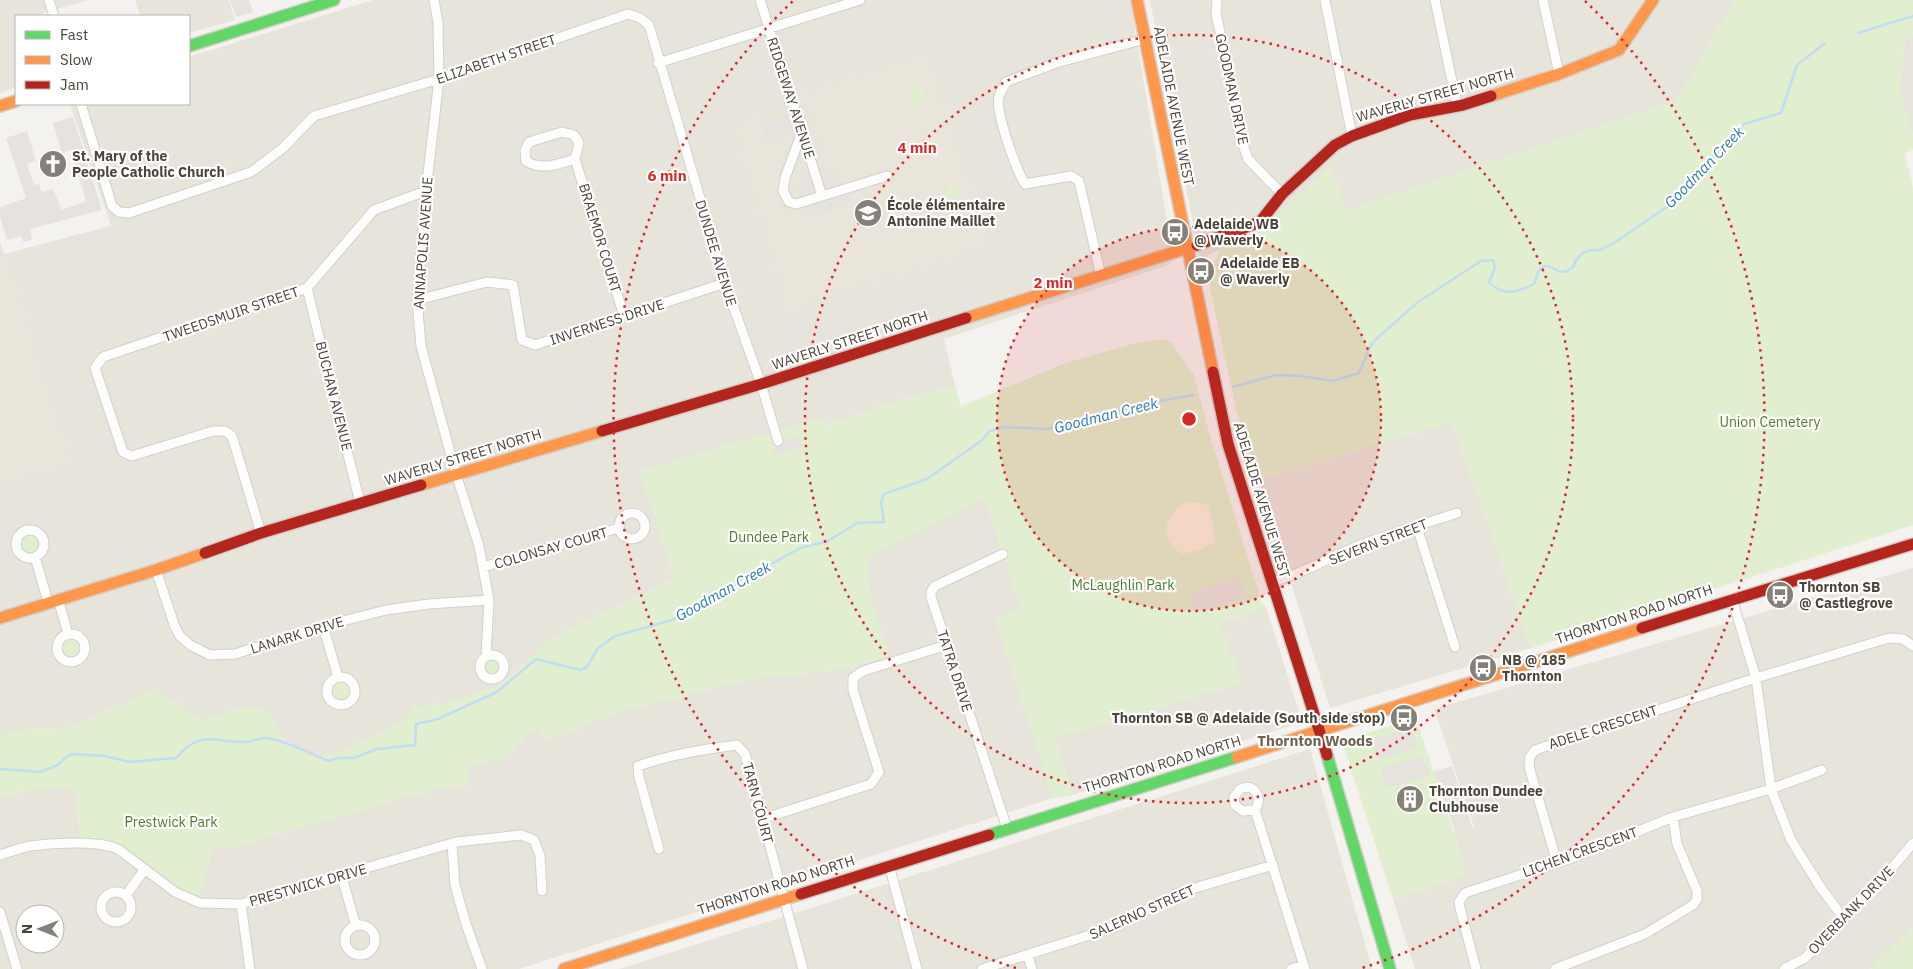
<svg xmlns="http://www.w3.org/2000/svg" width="1913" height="969" font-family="'IBM Plex Sans',sans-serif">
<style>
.residential{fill:#e7e4dc;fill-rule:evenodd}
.education{fill:#eae5da}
.green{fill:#e1eecf}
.sand{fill:#f7f0da}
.parking{fill:#e6e3df}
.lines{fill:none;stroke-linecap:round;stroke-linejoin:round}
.stream{stroke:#c0ddf1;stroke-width:2.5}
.street-casing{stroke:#d2d0cb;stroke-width:11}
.fast-casing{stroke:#d3cfc5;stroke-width:14}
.slow-casing{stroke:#d3cfc5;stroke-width:14}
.jam-casing{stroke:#d3cfc5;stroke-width:14}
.street{stroke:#fdfdfc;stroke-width:9}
.fast{stroke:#63d668;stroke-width:11}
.slow{stroke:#ff974d;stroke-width:11}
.jam{stroke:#b3261e;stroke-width:11}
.ring{fill:none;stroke:#d62828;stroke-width:2.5;stroke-dasharray:2.5 5}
.labels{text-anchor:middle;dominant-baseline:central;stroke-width:4.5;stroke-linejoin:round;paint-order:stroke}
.street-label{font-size:14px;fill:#4b4439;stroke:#fff}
.poi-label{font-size:14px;font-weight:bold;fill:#4b4439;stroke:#fff;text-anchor:start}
.park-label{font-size:14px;fill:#4a7f2a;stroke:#fff}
.water-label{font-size:15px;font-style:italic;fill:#2e7ab2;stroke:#fff}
.neighbourhood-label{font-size:15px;font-weight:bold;fill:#6e6250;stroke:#fff}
.centre{fill:#d62828;stroke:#fff;stroke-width:2.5}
.ring-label{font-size:15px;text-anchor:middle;font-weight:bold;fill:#d62828;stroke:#fff;stroke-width:4.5;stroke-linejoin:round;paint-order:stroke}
</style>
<rect width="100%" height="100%" fill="#f4f2ee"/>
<path class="residential" d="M0,0H89L43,13L44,16H16V87L0,93Z
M135,0H229L235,20L189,33V16H140Z
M373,0H1129L1132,11L1170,238L1171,264L944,339L955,386L898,401L824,426L821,418L640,471L675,579L549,640L502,683L461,701L413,707L406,718L375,736L341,752L311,756L284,740L270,712L247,706L204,721L154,689L68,729L37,728L11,731L0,737V484L70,464L4,254L111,226L70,104H189V57Z
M1150,0H1734L1677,101L1347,210L1330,167L1266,227L1200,259Z
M1913,36V135L1900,92L1905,39Z
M1452,422L1531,648L1330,708L1259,480Z
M985,498L1021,608L996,619L1053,798L519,969H0V797L19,792L76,787L80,839L100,838L119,844L169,882L214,845L227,849L297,828L444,787L466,785L469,765L502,759L535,728L549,740L614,714L749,680L843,670L888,656L871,601L867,557ZM25,914H55V944H25Z
M1913,568V927L1870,969H1415L1393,899L1467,875L1454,832L1474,826L1434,709Z
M1266,607L1302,722L1072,795L1055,737L1137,715L1216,689L1217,691L1233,653L1229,655L1220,624Z
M1310,749L1372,969H619Z"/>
<path class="education" d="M928,52L987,246L787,308L734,126L781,111L805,179L826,172L805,94Z
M0,241L70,464L0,484Z"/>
<path class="green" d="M1734,0H1913V36L1905,39L1900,92L1913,135V149L1905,154L1913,188V525L1531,648L1452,422L1259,480L1236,409L1210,288V270L1221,249L1266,227L1330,167L1347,210L1677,101Z
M914,85L922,86L925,96L917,105L912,104L909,93Z
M950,182L959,188L962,196L946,198Z
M1163,339L1171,342L1194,375L1209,433L1262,603L1266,607L1220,624L1229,654L1234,653L1243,684L1217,691L1216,689L1137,715L1055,737L1072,795L1053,798L996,619L1021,607L985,498L867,557L871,601L888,656L843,670L749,680L614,714L549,740L535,728L502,759L469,765L466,785L444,787L297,828L227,849L214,845L200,895L184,891L169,882L119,844L100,838L80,840L76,787L19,792L0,797V737L11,731L37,728L68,729L154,689L204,721L247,706L270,712L284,740L311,756L341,752L375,736L406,718L413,707L461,701L502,683L549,640L675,579L640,471L821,418L825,426L898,401L955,386L961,406L1066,363L1132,344Z
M19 544a10 10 0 1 1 20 0a10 10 0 1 1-20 0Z
M61 648a10 10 0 1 1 20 0a10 10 0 1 1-20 0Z
M484 667a8 8 0 1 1 16 0a8 8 0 1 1-16 0Z
M330 691a11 11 0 1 1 22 0a11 11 0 1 1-22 0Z
M1416,718L1468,875L1393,899L1342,741Z
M1913,927V969H1870Z"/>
<path class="sand" d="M1188,502L1201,503L1208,506L1215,530L1213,531L1216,540L1214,543L1204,546V548L1183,554C1157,542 1164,512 1188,502Z"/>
<path class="parking" d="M230,0H249L253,12L236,17Z
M787,114L794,134L767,144L760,124Z
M73,117L102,210L30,229L32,240L23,242L21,236L7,240L0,217V207L26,198L6,138L27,131L36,161L27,164L34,185L39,184L42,192L53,189L62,210L86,201L71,150L62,153L53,123Z
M839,170L850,201L808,217L797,186Z
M96,231L98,238L69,244L67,237Z
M800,437L803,447L775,455L772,445Z
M1240,577L1246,597L1195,613L1189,593Z
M1411,727L1418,747L1378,760L1372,740Z
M1422,756L1424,763H1426L1430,775L1387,788L1381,768Z
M1452,766L1472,826L1455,832L1434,771Z"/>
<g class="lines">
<path class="stream" d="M1858,33L1913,16
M1233,387L1276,375L1302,376L1333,381L1359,373L1372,343L1418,302L1481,261L1493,260L1495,268L1489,282C1503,297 1518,292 1534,284L1539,270L1544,266H1549L1560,272L1567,271L1573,267L1576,260L1583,253L1591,250H1600L1614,243L1674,202L1744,124L1781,113L1797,65L1825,43
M0,769L40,772L58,765L67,756L74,754L105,756L129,762L176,758C202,728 214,743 247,742C253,741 259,738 266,738C282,739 312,754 328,761L338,758H354L377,749L415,745L416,724L438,719L497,692L536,659L580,670L587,667L598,648L615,636L672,620L800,548L828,541L857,523L884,522L881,502L884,494L927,479L981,441L990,431L1004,427L1045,429L1074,424L1138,405L1193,395"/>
<defs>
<path id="street" d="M49,0L54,16
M434,0L438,23L439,79L426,191L417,300L421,346L456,474L479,546L489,600L486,656
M760,0L822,196
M1217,0L1216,14L1227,64L1239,133L1248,159L1282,194
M1325,0L1352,136
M1435,0L1457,105
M1543,0L1559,74
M658,63L860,0
M81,104L112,206L119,212L129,213L251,172L283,148L314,116L439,79L628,14L640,18L649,25L725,283L761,384L778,441
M802,132L785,178L783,191L789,202L796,204L887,176
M575,159C558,164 542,171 526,161L525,150L529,142L562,132L574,135L579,143L575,159L624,316
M1101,276L1079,181L1071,176L1025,184C1016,169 995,112 999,97C1000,92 1004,87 1006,82L1056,63L1145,39
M307,288L360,503
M417,300L487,282L513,285L522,340L535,345L725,283
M619 526a13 13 0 1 1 26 0a13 13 0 1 1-26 0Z
M1417,527L1455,647
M16 544a14 14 0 1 1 28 0a14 14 0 1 1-28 0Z
M261,533L232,436L225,431H213L132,456L123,452L95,368L103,357L307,288L374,210L426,191
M1003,554L935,586L931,592V597L1007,828
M35,557L48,602
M483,567L619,528
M156,570L175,627L180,636L190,645L210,655L235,654L323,626L386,610L429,604L489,600
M1272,582C1300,575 1324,560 1351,549C1385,534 1422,525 1457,513
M58,599L68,634
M1732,599L1756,678L1771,789L1791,840L1819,885L1844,919
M323,626L338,677
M57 648a14 14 0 1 1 28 0a14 14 0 1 1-28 0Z
M480 667a12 12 0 1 1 24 0a12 12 0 1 1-24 0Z
M327 691a14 14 0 1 1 28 0a14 14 0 1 1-28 0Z
M1255,810L1243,811L1235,805L1234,797L1240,789C1255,782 1263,798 1255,810L1305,969
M762,819L871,784L879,772L853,690V678L863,671L947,645
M452,844L455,885L466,924L482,969
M659,849L639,777L638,766C669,755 704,749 737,745L745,754L803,969
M0,855C10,852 20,848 30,846C52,843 98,840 118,849L175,892L200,903L241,904L456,842L521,835L534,840L540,856L542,891
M1557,862L1529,767L1530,757L1535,750L1756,678L1889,638L1903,639L1913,646
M889,865L917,969
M341,874L356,926
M101 907a15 15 0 1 1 30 0a15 15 0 1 1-30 0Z
M126,895L145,869
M241,904L250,969
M0,912L17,969
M345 940a15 15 0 1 1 30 0a15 15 0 1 1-30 0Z
M1028,956L1032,969
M982,969L1115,927L1178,893L1273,865
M1291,969L1304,965
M1476,969L1460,908L1459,902L1465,893L1572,858L1673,817L1771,789L1822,770
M1555,969L1645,934L1693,905L1697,899V891L1677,844L1673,817
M1784,969L1805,958L1887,874L1913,843"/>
<path id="fast" d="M189,46L334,0
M1327,755L1390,969
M989,835L1237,757"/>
<path id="slow" d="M1137,0L1213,372
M1491,96L1559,74L1619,50L1653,0
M0,106L16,101
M966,318L1197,245
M421,485L602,431
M0,618L156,570L205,553
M1237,757L1642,628
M564,969L801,894"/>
<path id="jam" d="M1197,245L1260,222L1282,194L1335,145L1352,136L1410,115L1463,105L1491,96
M1213,372L1228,444L1327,755
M602,431L761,384L966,318
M205,553L261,533L421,485
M1642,628L1913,544
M801,894L989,835"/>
</defs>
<use href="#street" class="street-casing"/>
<use href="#fast" class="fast-casing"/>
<use href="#slow" class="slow-casing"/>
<use href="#jam" class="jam-casing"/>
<use href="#street" class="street"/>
<use href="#fast" class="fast"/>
<use href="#slow" class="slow"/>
<use href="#jam" class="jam"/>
</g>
<circle cx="1189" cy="419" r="192" fill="#d62828" fill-opacity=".12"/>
<g class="ring">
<circle cx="1189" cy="419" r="192"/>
<circle cx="1189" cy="419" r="384"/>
<path d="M1016 968A576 576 0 0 1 793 1M1585 1A576 576 0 0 1 1362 968"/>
</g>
<defs>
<symbol id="church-disc" viewBox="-11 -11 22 22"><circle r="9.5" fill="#868178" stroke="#fff"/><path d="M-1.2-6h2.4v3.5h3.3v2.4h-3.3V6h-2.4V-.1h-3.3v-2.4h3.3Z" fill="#fff"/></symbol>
<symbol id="school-disc" viewBox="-11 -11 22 22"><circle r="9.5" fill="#868178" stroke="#fff"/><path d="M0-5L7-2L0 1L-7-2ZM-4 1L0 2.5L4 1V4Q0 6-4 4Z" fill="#fff"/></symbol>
<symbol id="bus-disc" viewBox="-11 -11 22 22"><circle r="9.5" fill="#868178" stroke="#fff"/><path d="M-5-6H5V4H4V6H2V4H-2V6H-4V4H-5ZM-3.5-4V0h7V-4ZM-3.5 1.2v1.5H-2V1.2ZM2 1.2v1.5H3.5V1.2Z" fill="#fff"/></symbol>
<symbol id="building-disc" viewBox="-11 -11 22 22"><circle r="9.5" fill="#868178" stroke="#fff"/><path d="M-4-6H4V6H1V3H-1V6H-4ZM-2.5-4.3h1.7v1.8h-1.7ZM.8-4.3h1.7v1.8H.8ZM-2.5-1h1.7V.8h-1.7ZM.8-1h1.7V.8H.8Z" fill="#fff"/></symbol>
</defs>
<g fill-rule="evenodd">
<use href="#church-disc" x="37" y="148" width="32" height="32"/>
<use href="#school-disc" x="852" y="197" width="32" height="32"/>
<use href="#bus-disc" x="1159" y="216" width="32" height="32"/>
<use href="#bus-disc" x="1185" y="255" width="32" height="32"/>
<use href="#bus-disc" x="1764" y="579" width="32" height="32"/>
<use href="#bus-disc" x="1467" y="652" width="32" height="32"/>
<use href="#bus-disc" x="1388" y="702" width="32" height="32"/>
<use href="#building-disc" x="1394" y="783" width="32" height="32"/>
</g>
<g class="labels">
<g class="street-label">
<text transform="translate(496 59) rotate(-19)">ELIZABETH STREET</text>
<text transform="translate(1232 89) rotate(78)">GOODMAN DRIVE</text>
<text transform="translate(1435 95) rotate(-16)">WAVERLY STREET NORTH</text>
<text transform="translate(791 98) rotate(72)">RIDGEWAY AVENUE</text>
<text transform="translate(1174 106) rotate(79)">ADELAIDE AVENUE WEST</text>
<text transform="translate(600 238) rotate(73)">BRAEMOR COURT</text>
<text transform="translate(423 243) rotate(-86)">ANNAPOLIS AVENUE</text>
<text transform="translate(716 253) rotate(73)">DUNDEE AVENUE</text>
<text transform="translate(231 314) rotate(-19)">TWEEDSMUIR STREET</text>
<text transform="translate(607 322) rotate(-18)">INVERNESS DRIVE</text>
<text transform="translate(850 340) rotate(-18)">WAVERLY STREET NORTH</text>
<text transform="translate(334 396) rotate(76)">BUCHAN AVENUE</text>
<text transform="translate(463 457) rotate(-17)">WAVERLY STREET NORTH</text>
<text transform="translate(1262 500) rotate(73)">ADELAIDE AVENUE WEST</text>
<text transform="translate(1378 542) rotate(-21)">SEVERN STREET</text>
<text transform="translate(551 548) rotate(-16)">COLONSAY COURT</text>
<text transform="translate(1634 614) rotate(-18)">THORNTON ROAD NORTH</text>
<text transform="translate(297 635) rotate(-17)">LANARK DRIVE</text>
<text transform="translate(955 671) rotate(72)">TATRA DRIVE</text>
<text transform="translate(1603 727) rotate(-18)">ADELE CRESCENT</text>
<text transform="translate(1162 764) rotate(-17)">THORNTON ROAD NORTH</text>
<text transform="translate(758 803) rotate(75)">TARN COURT</text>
<text transform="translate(1580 852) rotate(-20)">LICHEN CRESCENT</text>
<text transform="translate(308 885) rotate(-16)">PRESTWICK DRIVE</text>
<text transform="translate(776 885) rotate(-18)">THORNTON ROAD NORTH</text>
<text transform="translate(1851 910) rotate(-46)">OVERBANK DRIVE</text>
<text transform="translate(1142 912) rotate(-24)">SALERNO STREET</text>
</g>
<g class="poi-label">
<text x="72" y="156">St. Mary of the<tspan x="72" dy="16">People Catholic Church</tspan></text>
<text x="887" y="205">École élémentaire<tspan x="887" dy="16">Antonine Maillet</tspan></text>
<text x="1194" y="224">Adelaide WB<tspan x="1194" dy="16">@ Waverly</tspan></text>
<text x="1220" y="263">Adelaide EB<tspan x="1220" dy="16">@ Waverly</tspan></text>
<text x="1799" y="587">Thornton SB<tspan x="1799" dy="16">@ Castlegrove</tspan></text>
<text x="1502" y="660">NB @ 185<tspan x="1502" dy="16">Thornton</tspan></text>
<text x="1385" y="718" text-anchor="end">Thornton SB @ Adelaide (South side stop)</text>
<text x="1429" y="791">Thornton Dundee<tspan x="1429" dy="16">Clubhouse</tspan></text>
</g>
<g class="park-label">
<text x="1770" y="422">Union Cemetery</text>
<text x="769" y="537">Dundee Park</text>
<text x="1123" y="585">McLaughlin Park</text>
<text x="171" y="822">Prestwick Park</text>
</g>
<g class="water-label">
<text transform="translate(1704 167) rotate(-46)">Goodman Creek</text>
<text transform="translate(1106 415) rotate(-14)">Goodman Creek</text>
<text transform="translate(723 591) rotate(-29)">Goodman Creek</text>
</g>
<g class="neighbourhood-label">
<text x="1315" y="740">Thornton Woods</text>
</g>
</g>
<circle cx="1189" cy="419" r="8" class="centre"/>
<g class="ring-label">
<text x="917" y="153">4 min</text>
<text x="667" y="181">6 min</text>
<text x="1053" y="288">2 min</text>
</g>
<rect x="15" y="15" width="175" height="90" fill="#ffffff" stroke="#b7b4b0"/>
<rect x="25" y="31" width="25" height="8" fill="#63d668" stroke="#b7b4b0"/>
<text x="60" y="40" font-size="15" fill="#4b4439">Fast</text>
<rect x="25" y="56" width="25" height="8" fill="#ff974d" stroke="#b7b4b0"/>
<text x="60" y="65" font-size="15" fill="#4b4439">Slow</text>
<rect x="25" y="81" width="25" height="8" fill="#b3261e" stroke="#b7b4b0"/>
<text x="60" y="90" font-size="15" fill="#4b4439">Jam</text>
<g transform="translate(40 929) rotate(270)"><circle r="24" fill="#ffffff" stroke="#b7b4b0"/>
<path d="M0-4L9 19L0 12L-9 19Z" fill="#868178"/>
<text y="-8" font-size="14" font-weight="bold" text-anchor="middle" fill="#4b4439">N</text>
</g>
</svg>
